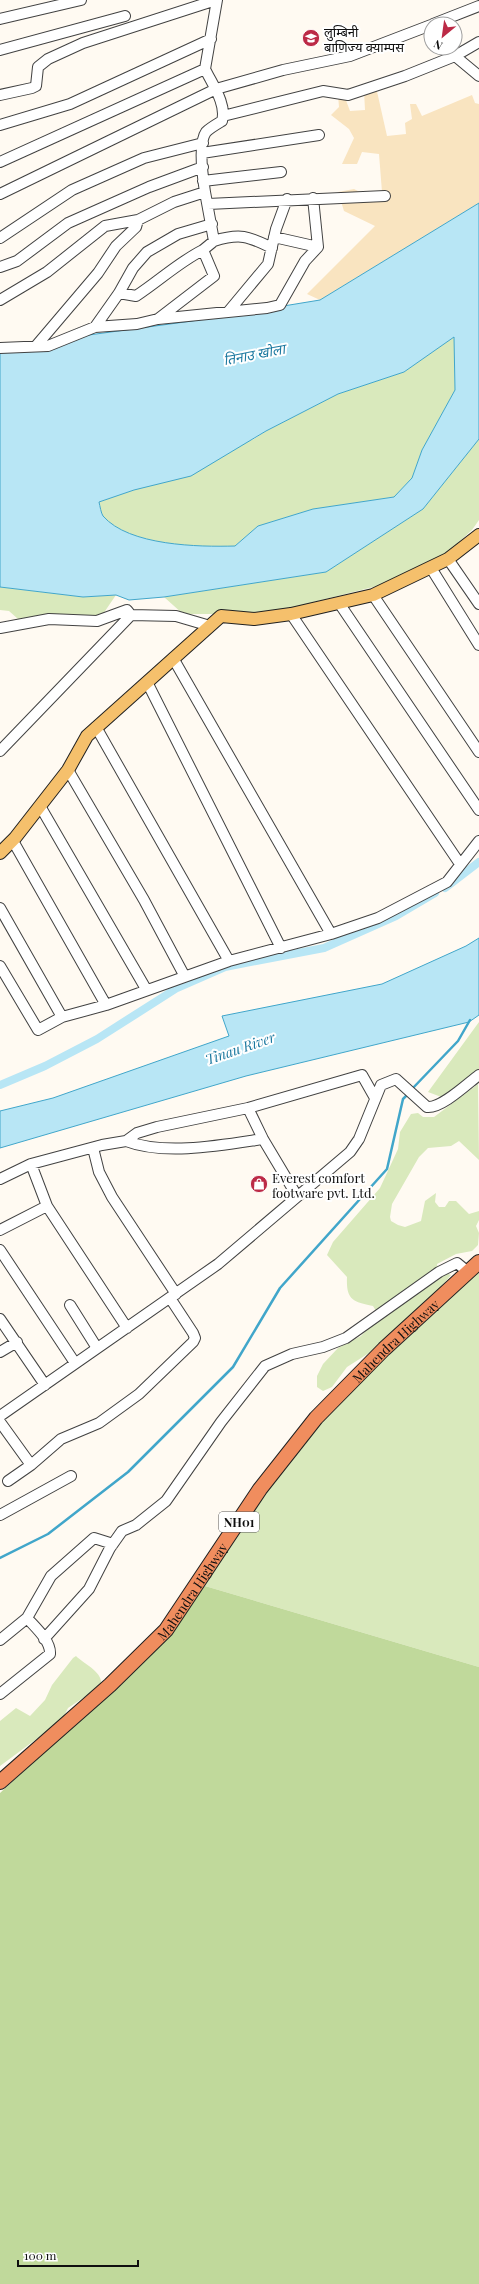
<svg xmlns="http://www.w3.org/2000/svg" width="479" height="2284" font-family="'Playfair Display','Noto Sans Devanagari',serif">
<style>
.green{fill:#d9e9bc}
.forest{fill:#c0d99b}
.sand{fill:#f9e4c0}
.water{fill:#b8e6f5;stroke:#41a6ca;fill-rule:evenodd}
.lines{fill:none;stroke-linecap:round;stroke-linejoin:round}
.stream{stroke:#41a6ca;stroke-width:2.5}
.canal{stroke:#b8e6f5;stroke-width:8}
.minor-casing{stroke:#424242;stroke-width:12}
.major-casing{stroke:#202020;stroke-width:14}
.highway-casing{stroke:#202020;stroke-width:16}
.minor{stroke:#fff;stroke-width:10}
.major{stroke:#f5c06c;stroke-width:12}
.highway{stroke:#f08d5e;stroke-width:14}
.labels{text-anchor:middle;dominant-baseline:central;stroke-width:4;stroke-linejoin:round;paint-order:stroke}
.shield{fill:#fff;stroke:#575757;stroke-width:1}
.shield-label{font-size:12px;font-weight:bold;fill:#0f0f0f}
.poi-label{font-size:13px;fill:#0f0f0f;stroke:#fff;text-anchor:start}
.street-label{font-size:13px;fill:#0f0f0f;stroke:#fff}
.water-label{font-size:14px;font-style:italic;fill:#1b789f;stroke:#fff}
</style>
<rect width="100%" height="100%" fill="#fffaf2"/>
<path class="green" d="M454,337L455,390L422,450L412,478L394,497L313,509L258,526L235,546C199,547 129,546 103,516C101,513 100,506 99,502L134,490L254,439L266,431L338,394L404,372Z
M479,439V520L472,530L446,554L389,583L266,614H183L164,597L326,572L423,509Z
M0,587L83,597L116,595L103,614L88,618L59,615L18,619L9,611L0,610Z
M479,1022V1071L444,1098L428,1092Z
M478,1084L479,1160L459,1141L451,1146L428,1148L419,1157L392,1204L390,1217L391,1221L398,1225L405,1227L421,1221L425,1201L436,1193L435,1202L439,1207H445L449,1201H456L469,1214L479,1211V1220L476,1226L479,1233L478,1245L472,1251L456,1254L437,1264L438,1270L451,1275L439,1289L369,1353L347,1367L332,1387L323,1391L317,1387V1376L323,1364L338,1348L361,1336L379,1316L373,1306C352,1302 346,1299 347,1277L327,1255L333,1242L380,1188L398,1149L400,1132L411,1114L418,1113L423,1117H434Z
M479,1272V1667L205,1586L229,1546L280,1471L339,1401Z
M76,1656C84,1664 104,1672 101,1686L68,1708L62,1720L0,1766V1721L16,1708L30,1716L45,1700L52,1685L73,1658Z"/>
<path class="forest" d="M205,1586L479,1667V2284H0V1793L127,1676L168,1635Z"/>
<path class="sand" d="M376,87L387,136L406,134L405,123L412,119L410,104H416L422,116L472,95L475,103L479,104V203L320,300L307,294L375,226L344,211L338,192L354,189L364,194L382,192L379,154L362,152L357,164H342L354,138L349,129L331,115L339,107L338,95H344L350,111L365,110L364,91Z"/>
<path class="water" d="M479,203V439L423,509L326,572L164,597L129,600L116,595L83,597L0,587V347L192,321L320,300ZM454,337L455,390L422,450L412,478L394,497L313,509L258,526L235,546C199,547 129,546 103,516C101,513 100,506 99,502L134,490L191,476L266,431L338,394L404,372Z
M479,938V1015L469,1022L246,1076L0,1148V1111L53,1098L229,1036L222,1016L382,984L466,946Z"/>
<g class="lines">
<path class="stream" d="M412,1089L458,1041L470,1020
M0,1558L48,1534L128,1472L233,1367L280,1288L387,1169L403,1099L409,1093"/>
<path class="canal" d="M445,888L479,862
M0,1085L45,1066L97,1039L177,988L225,967L324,948L396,916L435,893"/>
<defs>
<path id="minor" d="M0,19L81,0
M433,24L479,6
M0,50L125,16
M455,56L479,76
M205,69L217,0
M0,95L32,88L36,86L38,67L48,59L83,43L216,0
M223,116L323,91L348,95L405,76L455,56L479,42
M0,125L70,104L211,39
M202,153L319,135
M0,162L205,69C212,84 227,104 222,121C217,124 210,128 206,132C198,143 203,179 205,192L174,202L138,220L105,226L47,272L0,300
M203,181L281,172
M0,194L216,89L283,70L350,56L431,25
M208,204L385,196
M274,237L318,247
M0,238L72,190L144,158L203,143
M214,241C240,233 248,236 272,248
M0,267L17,261L68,223L149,187L203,167
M119,293L136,296C159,281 179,262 203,250
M228,312L268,264L276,229L287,199
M158,319L267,308L280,305L305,261L318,247L313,198
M95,327L119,293L133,268L147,252L178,234L212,224
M36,346L98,273L116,246L136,227L138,220
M0,348L48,346L95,327L137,324L158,319L214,276L203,250L214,241L205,192
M448,559L479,604
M431,568L479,645
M373,595L479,752
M339,603L479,810
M291,614L460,864
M0,628L49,619L97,621L127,610L131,615L176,616L210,626
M173,658L331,934
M147,682L281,948
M96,727L229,961
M0,751L131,615
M68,770L144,900L184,975
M40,806L146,989
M13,841L106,1005
M0,908L62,1017
M0,966L38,1030L62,1017L106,1005L229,961L331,934L378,918L447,882L479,841
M248,1108L263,1139L297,1196
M126,1141C165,1156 223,1145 263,1139
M93,1148L99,1172L112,1197L176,1294
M31,1164L47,1206L127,1328
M0,1179L31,1164L102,1145L126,1141L137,1133L157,1127L248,1108L362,1075L375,1098
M0,1230L47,1206
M0,1250L75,1363
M70,1305L97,1348
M0,1319L45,1385
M0,1352L17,1342
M0,1416L218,1264L350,1152L359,1139L381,1085L396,1079L427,1107C441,1109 467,1084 479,1075
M0,1422L31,1465
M8,1481L31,1465L61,1439L99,1423L139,1394L193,1342L195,1338L193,1333L170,1298
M0,1515L71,1476
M44,1639L89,1589L110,1548L122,1531L136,1525L166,1501L221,1422L265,1366L292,1354L323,1347L346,1338L439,1272L457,1263L468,1272
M0,1640L27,1618L51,1576L94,1538L113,1544
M0,1694L50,1654C51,1641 35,1627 27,1618"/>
<path id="major" d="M0,853L15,838L68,770L87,736L221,616L254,619L291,614L373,595L448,559L479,535"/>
<g id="highway">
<path id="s1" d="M0,1782L110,1685L166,1630L260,1489L316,1418L384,1349L479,1262"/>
</g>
</defs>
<use href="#minor" class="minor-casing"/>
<use href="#major" class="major-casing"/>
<use href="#highway" class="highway-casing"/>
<use href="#minor" class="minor"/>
<use href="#major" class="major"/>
<use href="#highway" class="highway"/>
</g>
<defs>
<symbol id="university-disc" viewBox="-11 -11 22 22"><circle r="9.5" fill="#bc2a46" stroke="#fff"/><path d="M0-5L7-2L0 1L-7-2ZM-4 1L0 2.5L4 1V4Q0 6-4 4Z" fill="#fff"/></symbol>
<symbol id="shop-disc" viewBox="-11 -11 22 22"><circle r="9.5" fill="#bc2a46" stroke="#fff"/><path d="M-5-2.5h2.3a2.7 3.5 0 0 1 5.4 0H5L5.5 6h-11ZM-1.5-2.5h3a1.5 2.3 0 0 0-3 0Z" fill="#fff"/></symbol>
</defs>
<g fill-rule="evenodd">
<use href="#university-disc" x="301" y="28" width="20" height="20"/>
<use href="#shop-disc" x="249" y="1174" width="20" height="20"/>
</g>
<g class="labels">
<rect class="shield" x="219" y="1512" width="40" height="20" rx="3"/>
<g class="shield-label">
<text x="239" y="1522">NH01</text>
</g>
<g class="poi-label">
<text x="324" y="31">लुम्बिनी<tspan x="324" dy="15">बाणिज्य क्याम्पस</tspan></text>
<text x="272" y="1177">Everest comfort<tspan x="272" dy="15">footware pvt. Ltd.</tspan></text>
</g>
<g class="street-label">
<text stroke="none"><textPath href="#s1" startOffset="596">Mahendra Highway</textPath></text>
<text stroke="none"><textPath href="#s1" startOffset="272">Mahendra Highway</textPath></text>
</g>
<g class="water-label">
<text transform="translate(254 354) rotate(-11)">तिनाउ खोला</text>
<text transform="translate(240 1048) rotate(-19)">Tinau River</text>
</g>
</g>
<g transform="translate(443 36) rotate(209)"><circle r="19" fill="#ffffff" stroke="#9f9f9f"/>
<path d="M0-3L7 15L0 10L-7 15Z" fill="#bc2a46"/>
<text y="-6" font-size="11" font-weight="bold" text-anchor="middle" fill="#0f0f0f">N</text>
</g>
<path d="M18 2260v6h120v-6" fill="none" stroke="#0f0f0f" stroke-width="2"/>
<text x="24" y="2260" font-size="12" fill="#0f0f0f" stroke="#ffffff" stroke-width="3" paint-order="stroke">100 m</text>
</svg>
